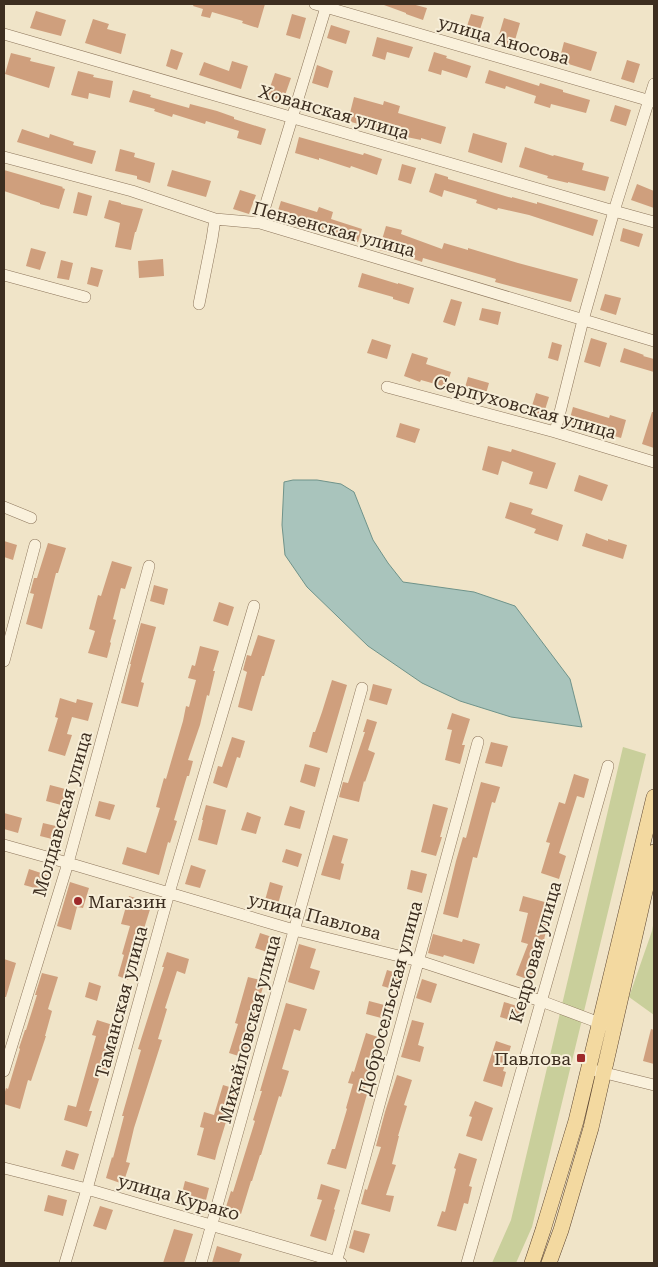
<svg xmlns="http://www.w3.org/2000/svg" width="658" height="1267" font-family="'Roboto Serif',serif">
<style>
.green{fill:#c9cf9b}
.water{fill:#a9c4bc;stroke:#6f938a}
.building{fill:#cf9f7d}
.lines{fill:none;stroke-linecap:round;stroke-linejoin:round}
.minor-casing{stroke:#8d765c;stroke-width:12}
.major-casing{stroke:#5b4430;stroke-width:16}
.minor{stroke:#faf1dc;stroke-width:11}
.major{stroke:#f3d9a0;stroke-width:15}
.poi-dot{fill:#9e2a2b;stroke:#f7eed8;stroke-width:2}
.labels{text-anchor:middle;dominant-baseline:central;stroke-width:4;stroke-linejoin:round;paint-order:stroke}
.street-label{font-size:18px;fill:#3d2e20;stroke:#f7eed8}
.poi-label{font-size:18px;fill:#3d2e20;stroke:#f7eed8;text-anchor:start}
</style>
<rect width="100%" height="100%" fill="#f0e4c8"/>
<path class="green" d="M623,747L646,754L532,1227L516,1263H492L511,1220Z
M654,920V1015L629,997L652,931Z"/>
<path class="water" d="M293,480H317L341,484L354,492L373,540L388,563L403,582L474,592L515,606L570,679L582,727L511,717L460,701L422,683L368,646L307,587L285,555L282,525L284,482Z"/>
<path class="building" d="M194,4H265L258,28L242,23L243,21L212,12L210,18L201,16L203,9L193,6Z
M384,4H412L427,8L423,20L406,14V13L384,5Z
M36,11L66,20L61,36L30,28Z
M292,14L306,18L300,39L286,35Z
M471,14L484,17L478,36L465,32Z
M504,18L520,23L513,47L497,42Z
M93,19L109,24L107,29L126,34L121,54L85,43Z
M331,25L350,31L346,44L327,38Z
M377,37L413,47L409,58L387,52L385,60L372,56Z
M564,42L597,52L591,71L559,61Z
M171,49L183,53L177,70L166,66Z
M434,52L447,56L446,58L471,66L467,78L442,70L441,75L428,71Z
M11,53L31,58L30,61L55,67L49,88L5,74Z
M627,60L640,64L634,83L621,79Z
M232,61L248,66L241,89L199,75L204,62L229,71Z
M317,65L333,71L328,88L312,83Z
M489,70L539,86L540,83L563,90V92L590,100L586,113L551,104L550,108L534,103L536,96L506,86L505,89L485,83Z
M78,71L94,75L93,77L113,81L110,98L89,93L88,99L71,95Z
M275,73L291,78L283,101L267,96Z
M133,90L151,95L150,97L189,108L190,104L217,111L234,117V119L266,129L261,145L237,138L239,131L206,121L205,124L173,114L172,117L154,111L155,109L129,102Z
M354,97L383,105L384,101L400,106L398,113L446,127L441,144L421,138V140L392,134L348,121Z
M615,105L631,110L626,126L610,121Z
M22,129L49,138L50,134L74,142L73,145L96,151L92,164L17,142Z
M473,133L507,143L502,163L468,152Z
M299,137L363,155L364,153L382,159L377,175L351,166L350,168L319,158V160L295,153Z
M525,147L553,156L554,155L584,163L582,170L609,177L605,191L568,182V183L547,178L548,176L519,167Z
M120,149L135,153L134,157L155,163L150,183L137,179V176L115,171Z
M402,164L416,168L411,184L398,180Z
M4,170L63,187L62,188L65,189L59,209L40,204V203L4,191Z
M172,170L211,181L206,197L167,186Z
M435,173L448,177V179L512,198V197L537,204V202L598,220L593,236L529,215L498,208L497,210L476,203L477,200L444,190L442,197L429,192Z
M637,184L654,191V208L631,200Z
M240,190L256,195L249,214L233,209Z
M78,192L92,196L87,216L73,213Z
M109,200L121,203V204L143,209L136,232H135L131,250L115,247L120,223L104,218Z
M281,201L317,212L319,207L333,212L331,219L362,229L358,242L326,232L325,234L276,217Z
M386,226L402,230L401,234L442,249L444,243L468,250V248L518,263L578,279L571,302L495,282L496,279L423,258L422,262L396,253L395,254L379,250Z
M623,228L643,234L639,247L620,241Z
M31,248L46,252L40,270L26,266Z
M163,259L164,276L139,278L138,261Z
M61,260L73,263L69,280L57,278Z
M91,267L103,270L98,287L87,284Z
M362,273L398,284V283L414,288L409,304L393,299V297L358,287Z
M605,294L621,298L616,315L600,310Z
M451,299L462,302L455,326L443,322Z
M482,308L501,312L498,325L479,320Z
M591,338L607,343L600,367L584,362Z
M372,339L391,345L387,359L367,353Z
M552,342L562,345L558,361L548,358Z
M624,348L644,355L643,356L654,359V372L620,362Z
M412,353L428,358L426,364L451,372L446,387L421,380L420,382L404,376Z
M468,377L489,383L485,397L464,391Z
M536,393L549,397L543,416L530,412Z
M573,407L609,418L610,415L626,420L621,438L569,422Z
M652,412H654V448L642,444Z
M400,423L420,429L415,443L396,437Z
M488,446L511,452L512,449L556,463L547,489L529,484L533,472L502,461L498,475L482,470Z
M579,475L608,485L602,501L574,491Z
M510,502L533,509L531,514L563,525L558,541L534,533L536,529L505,518Z
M586,533L608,541V539L627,545L623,559L582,546Z
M4,541L17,545L13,560L4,557Z
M48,543L66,548L58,573H56L42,629L26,624L34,594L30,593L34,578H37Z
M112,561L132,567L125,589L121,588L113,619L116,620L110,642L111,643L107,658L88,653L95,631L89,629L98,595L101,596Z
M154,585L168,589L164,605L150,601Z
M219,602L234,607L228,626L213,621Z
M141,623L156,627L141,682L144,683L138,707L121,703L131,664H130Z
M258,635L275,640L264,676H262L252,711L238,707L247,672L243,670L247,655L251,656Z
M200,646L219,651L213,671H215L209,696L207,695L200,725L188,760L193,761L189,776H187L174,820L177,821L170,843L168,842L159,875L122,864L127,847L146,853L160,808L156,807L164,778L166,779L183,721L186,706L189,707L196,680L188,678L192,665L195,666Z
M332,680L347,685L327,753L309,747L313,732H315L322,712Z
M373,684L392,689L387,705L369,700Z
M60,698L76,703L77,699L93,703L88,721L72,717L67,734L72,735L65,756L48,751L58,718L55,717Z
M452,713L470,719L462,745H465L460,764L445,760L452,730L447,729Z
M367,719L377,722L368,750L375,753L365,782L364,781L359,802L339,797L343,782L348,783L365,732H363Z
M232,737L245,741L240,758L237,757L227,788L213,783L218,766L222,767Z
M491,742L508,746L502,767L485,763Z
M305,764L320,768L315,787L300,782Z
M574,774L589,779L584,798L577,796L559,853L566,856L559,879L541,873L550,843L546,842L559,802L565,804Z
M481,782L500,787L495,803L492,802L477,858L473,857L458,918L443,914L456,861L463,837L466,838Z
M50,785L69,790L65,806L46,801Z
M99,801L115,805L110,820L95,816Z
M433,804L448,808L440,837H442L436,856L421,852Z
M206,805L226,810L217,845L198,840L203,820H202Z
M290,806L305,811L300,829L284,825Z
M247,812L261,817L256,834L241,830Z
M4,813L22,818L18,833L4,829Z
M43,823L60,827L56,840L40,836Z
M333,835L348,839L341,863L344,864L340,880L321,875Z
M286,849L302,854L298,867L282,862Z
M191,865L206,870L200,888L185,884Z
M29,869L47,875L42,890L24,885Z
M411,870L427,874L422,893L407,889Z
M70,882L89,888L83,908L77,907L71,930L57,926Z
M270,882L283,886L277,908L264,904Z
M129,896L152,903L128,980L118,976L124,955L122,954L130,926L121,924Z
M523,896L552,904L547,921L548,922L540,958L532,981L516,975L528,944L521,942L528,913L519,911Z
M260,933L278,939L273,954L255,948Z
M433,934L462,942L463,939L480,944L474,964L444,955L443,957L428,953Z
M299,944L316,949L310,968L320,971L314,990L288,982Z
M167,952L189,959L185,974L177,971L165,1008L167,1009L158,1039L162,1040L134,1128L126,1162L130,1163L123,1184L106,1178L112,1157L113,1158L124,1116H122L141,1050L138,1049L164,967H162Z
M4,959L16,963L6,997H4Z
M387,970L400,974L396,990L382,986Z
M42,973L58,977L48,1009L52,1011L45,1036H46L31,1081L28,1080L20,1109L4,1104V1095L6,1088L8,1089L20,1049L19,1048L25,1030H26L37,995H35Z
M248,977L265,981L247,1038L250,1039L245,1058L229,1053L238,1024L235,1023Z
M422,979L437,984L431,1003L416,998Z
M89,982L101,986L97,1001L85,997Z
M369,1001L392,1007L389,1020L366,1014Z
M504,1002L524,1008L520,1023L500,1017Z
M286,1003L307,1009L300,1031L294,1029L282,1069L289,1071L281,1097L279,1096L261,1155H260L252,1181H251L241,1214L225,1210L231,1191L233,1192L255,1121L253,1120L262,1091H260Z
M97,1020L116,1026L107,1052L112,1054L105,1075L101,1073L89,1111H92L87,1127L64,1120L68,1105L76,1107L96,1036L92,1035Z
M412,1020L424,1023L418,1045L424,1047L420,1062L401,1057Z
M651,1029L654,1030V1064L643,1061Z
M366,1033L381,1038L373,1065L371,1064L364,1093L367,1094L346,1169L327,1164L332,1149H335L347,1109L346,1108L353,1084L348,1083L352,1071L354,1072Z
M496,1041L511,1046L503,1071L506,1072L502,1087L483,1081Z
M397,1075L412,1080L404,1105L407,1106L398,1136H399L392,1164L396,1165L386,1195L394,1196L390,1212L361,1204L365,1189L367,1190L381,1147L376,1146L385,1112Z
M223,1085L236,1089L218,1148L215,1160L197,1155L204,1128L200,1127L204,1112L214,1115Z
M475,1101L493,1108L482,1141L466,1136L472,1117L469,1116Z
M66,1150L79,1154L74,1170L61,1166Z
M459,1153L477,1159L469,1186L472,1187L468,1204L464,1203L456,1231L437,1226L442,1211L445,1212L456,1169L454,1168Z
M185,1181L209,1188L205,1204L181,1197Z
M321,1184L340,1190L334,1209L335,1210L326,1241L310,1236L322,1200L317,1199Z
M48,1195L67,1200L63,1216L44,1211Z
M100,1206L113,1210L106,1230L93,1226Z
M174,1229L193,1234L184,1263H163Z
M354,1230L370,1234L364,1253L349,1248Z
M217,1246L242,1254L239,1263H212Z"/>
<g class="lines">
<defs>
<path id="minor" d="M315,4L654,102
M4,34L614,211L654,222
M4,157L132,191L215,219L260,223L654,341
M260,223L327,4
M4,275L85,297
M199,304L212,239L215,219
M387,387L555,432L654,462
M555,432L583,320L614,211L654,84
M4,507L31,518
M4,661L35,545
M4,845L68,863L294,930L419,961L541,1001L605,1025
M589,1069L654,1085
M4,1071L68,863L149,566
M4,1168L87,1189L341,1263
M65,1263L87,1189L169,893L254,606
M201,1263L362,688
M336,1263L478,742
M467,1263L608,766"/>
<path id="major" d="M532,1263L543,1230L576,1121L654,797
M549,1263L561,1230L591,1128L654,852"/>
</defs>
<use href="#minor" class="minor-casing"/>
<use href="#major" class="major-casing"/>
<use href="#minor" class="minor"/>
<use href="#major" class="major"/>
</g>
<g class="poi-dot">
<circle cx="78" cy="901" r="5"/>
<rect x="576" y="1053" width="10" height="10" rx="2.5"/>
</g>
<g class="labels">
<g class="street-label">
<text transform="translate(504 40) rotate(16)">улица Аносова</text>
<text transform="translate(334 112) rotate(16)">Хованская улица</text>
<text transform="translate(334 229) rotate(15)">Пензенская улица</text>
<text transform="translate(525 407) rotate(16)">Серпуховская улица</text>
<text transform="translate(62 814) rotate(-74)">Молдавская улица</text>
<text transform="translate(315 916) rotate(15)">улица Павлова</text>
<text transform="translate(535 952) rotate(-74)">Кедровая улица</text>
<text transform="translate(390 998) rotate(-75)">Добросельская улица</text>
<text transform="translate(121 1002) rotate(-75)">Таманская улица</text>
<text transform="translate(249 1029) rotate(-75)">Михайловская улица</text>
<text transform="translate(179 1197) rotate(16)">улица Курако</text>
</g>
<g class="poi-label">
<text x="88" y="901">Магазин</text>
<text x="571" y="1058" text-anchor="end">Павлова</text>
</g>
</g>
<rect width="658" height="1267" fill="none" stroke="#3d2e20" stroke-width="10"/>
</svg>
